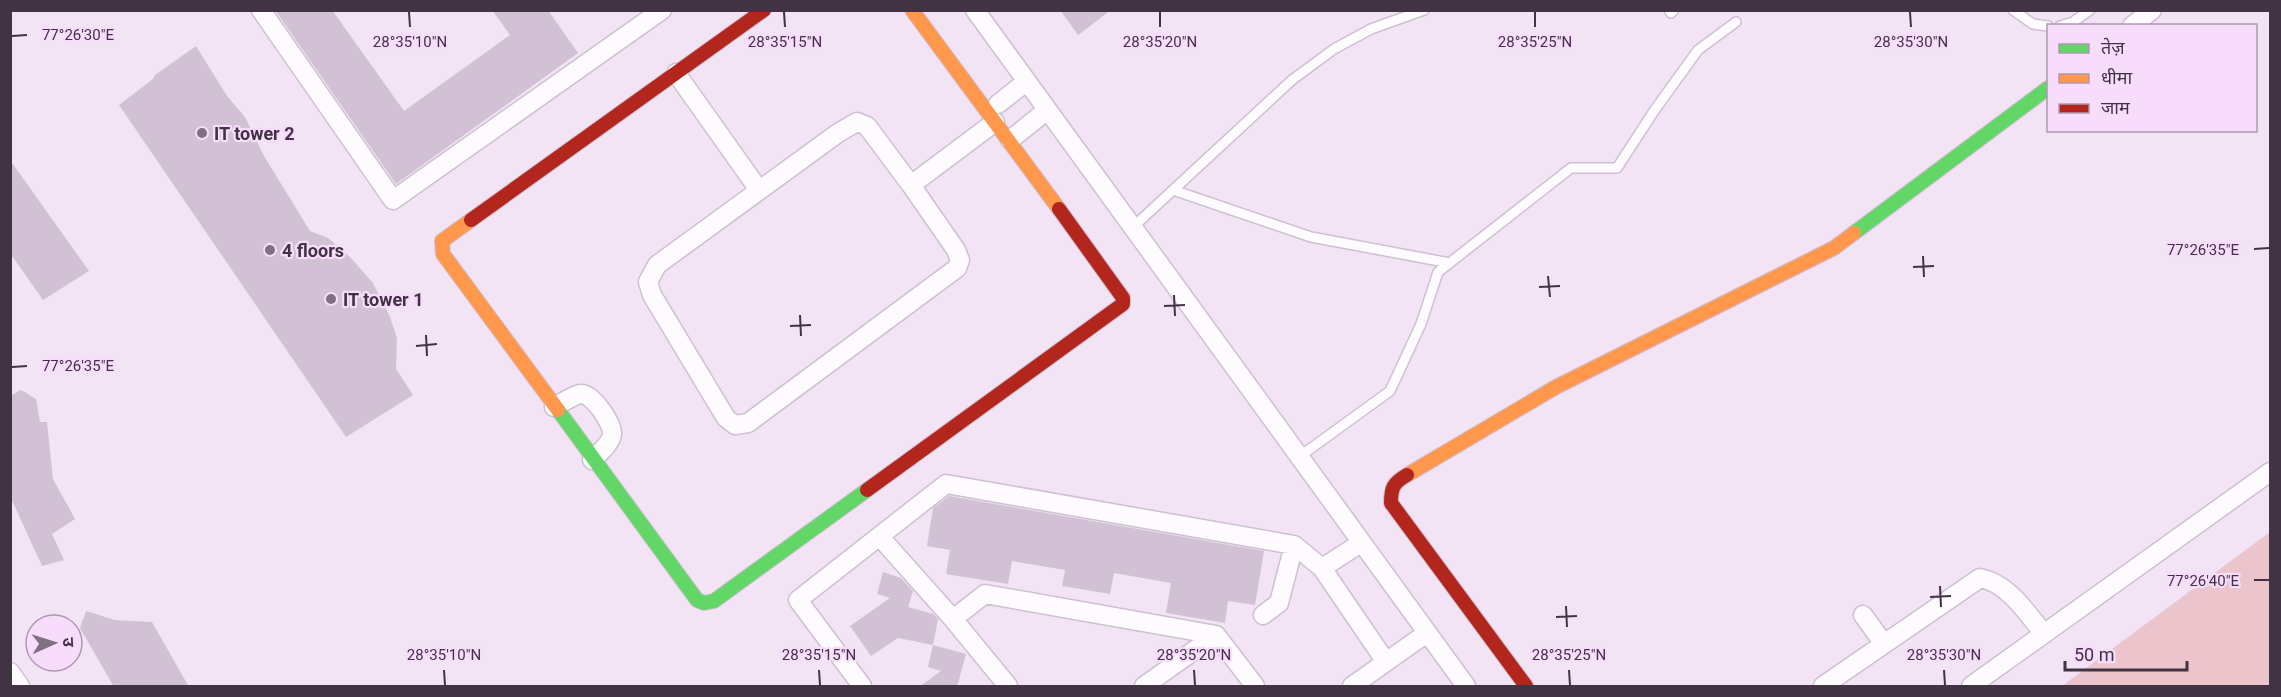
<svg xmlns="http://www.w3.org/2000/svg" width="2281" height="697" font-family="Roboto,'Noto Sans Devanagari',sans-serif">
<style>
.green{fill:#ebc5cb}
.building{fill:#d2c0d5}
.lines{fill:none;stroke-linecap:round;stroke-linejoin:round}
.lane-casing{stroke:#cdc0d0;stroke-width:12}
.street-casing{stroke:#cdc0d0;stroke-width:21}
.fast-casing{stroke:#cdc0d0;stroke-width:16}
.slow-casing{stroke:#cdc0d0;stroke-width:16}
.jam-casing{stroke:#cdc0d0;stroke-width:16}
.lane{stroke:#fdfbfe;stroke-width:9}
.street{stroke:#fdfbfe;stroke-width:18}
.fast{stroke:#63d668;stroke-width:14}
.slow{stroke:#ff974d;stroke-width:14}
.jam{stroke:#b3261e;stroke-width:14}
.ticks{fill:none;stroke:#413343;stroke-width:2}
.poi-dot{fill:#7f7181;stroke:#f8dcfc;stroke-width:2}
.labels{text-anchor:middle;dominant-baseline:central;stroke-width:4.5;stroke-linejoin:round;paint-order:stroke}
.poi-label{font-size:18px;font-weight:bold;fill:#413343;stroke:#f8dcfc;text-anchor:start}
.ticks-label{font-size:15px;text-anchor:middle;fill:#413343;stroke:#f8dcfc;stroke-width:4.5;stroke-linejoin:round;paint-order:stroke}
</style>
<rect width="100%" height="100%" fill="#f2e3f5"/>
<path class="green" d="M2270,532V686H2062Z"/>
<path class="building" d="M275,10H332L404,111L510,35L492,10H548L578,53L396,184Z
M1060,10H1111L1078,35Z
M196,46L227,96L245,117L264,156L310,231L328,238L350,257L373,283L390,317L397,338L396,369L413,395L346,437L119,105L153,79L155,75Z
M10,160L89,271L43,300L10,253Z
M21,390L36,399L40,422H47L53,479L75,519L52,534L64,560L42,566L10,496V396Z
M949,496L1264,551L1255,605L1228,601L1225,623L1166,613L1171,583L1114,573L1110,594L1062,586L1065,570L1012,561L1008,584L946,574L950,550L927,546L933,508Z
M883,572L901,578L913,591L908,607L933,614L938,619L933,645L898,638L871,656L850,626L890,598L877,594Z
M86,611L115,620L152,622L189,687H114L80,628Z
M933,645L966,654L957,687H919L941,671L928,667Z"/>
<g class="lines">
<defs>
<path id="lane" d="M1669,10L1671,13L1674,10
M2013,10L2033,24L2048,26
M2060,26L2073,22L2090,10
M1173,190L1311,237L1450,263
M1132,228L1292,80L1334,49L1371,29L1424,10
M1299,457L1390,391L1421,324L1438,272L1571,168H1617L1654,111L1698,50L1736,22"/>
<path id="street" d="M261,10L393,200L662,10
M975,10L1466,686
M2132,26L2152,10
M676,73L759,190
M998,104L1026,82
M1010,140L1046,111
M911,185L867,126L857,122L838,133L657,265L648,282L652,295L726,418L735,425L748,423L957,268L960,260L956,250L911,185L995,122
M554,407C562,403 572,396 580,394C592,392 612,423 612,433C612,443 599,453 592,460
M880,537L953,619L985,594L1216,635L1255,686
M1322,568L1386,662
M1263,615L1279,603L1294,545
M1863,615L1884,644
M953,619L1008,686
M10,672L20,686
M862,686L798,600L946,484L1294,545L1322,568L1361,543
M1144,686L1216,635
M1352,686L1427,633
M1823,686L1980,578C2008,583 2027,613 2044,634
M1971,686L2270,472"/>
<path id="fast" d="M1854,233L2048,88
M558,410L697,600L704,603L714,601L867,490"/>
<path id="slow" d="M912,10L1059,209
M471,220L442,241L443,254L558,410
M1407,475L1556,387L1834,248L1854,233"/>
<path id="jam" d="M471,220L764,10
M1407,475C1393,483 1391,488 1391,503L1526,686
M867,490L1123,304V298L1059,209"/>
</defs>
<use href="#lane" class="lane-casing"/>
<use href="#street" class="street-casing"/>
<use href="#fast" class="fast-casing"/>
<use href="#slow" class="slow-casing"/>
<use href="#jam" class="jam-casing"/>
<use href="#lane" class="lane"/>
<use href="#street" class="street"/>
<use href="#fast" class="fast"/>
<use href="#slow" class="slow"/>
<use href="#jam" class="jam"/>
</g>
<path class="ticks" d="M409,12L410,27M784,12L785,27M1160,12V27M1535,12V27M1910,12L1911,27M12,36L27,35M2254,249L2269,248M1923,256L1924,277M1913,267L1934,266M1548,276L1550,297M1539,287L1560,286M1174,295L1175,316M1164,306L1185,305M800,315L801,336M790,326L811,325M426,335L427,356M416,346L437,344M12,367L27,366M2254,580H2269M1940,586L1941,607M1930,597L1951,596M1566,606L1567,627M1556,617L1577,616M444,670L445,685M819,670L820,685M1194,670L1195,685M1569,670L1570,685M1944,670L1945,685"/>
<g class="poi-dot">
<circle cx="202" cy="133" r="6"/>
<circle cx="270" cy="250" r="6"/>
<circle cx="331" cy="299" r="6"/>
</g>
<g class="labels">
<g class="poi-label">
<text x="214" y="133">IT tower 2</text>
<text x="282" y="250">4 floors</text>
<text x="343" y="299">IT tower 1</text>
</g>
</g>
<g class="ticks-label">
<text x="78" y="40">77°26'30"E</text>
<text x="410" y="47">28°35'10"N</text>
<text x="785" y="47">28°35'15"N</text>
<text x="1160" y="47">28°35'20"N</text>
<text x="1535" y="47">28°35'25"N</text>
<text x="1911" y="47">28°35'30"N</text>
<text x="2203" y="255">77°26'35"E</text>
<text x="78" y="371">77°26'35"E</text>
<text x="2203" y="586">77°26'40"E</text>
<text x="444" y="660">28°35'10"N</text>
<text x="819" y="660">28°35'15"N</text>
<text x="1194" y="660">28°35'20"N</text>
<text x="1569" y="660">28°35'25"N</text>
<text x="1944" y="660">28°35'30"N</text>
</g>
<rect width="2281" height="697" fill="none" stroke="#413343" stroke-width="24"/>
<rect x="2047" y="24" width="210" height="108" fill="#f8dcfc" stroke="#af98b2" stroke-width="1.5"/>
<rect x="2059" y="44" width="30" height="9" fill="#63d668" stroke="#af98b2" stroke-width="1.5"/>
<text x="2101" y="54" font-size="18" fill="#413343">तेज़</text>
<rect x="2059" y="74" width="30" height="9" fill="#ff974d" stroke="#af98b2" stroke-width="1.5"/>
<text x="2101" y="84" font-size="18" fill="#413343">धीमा</text>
<rect x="2059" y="104" width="30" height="9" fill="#b3261e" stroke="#af98b2" stroke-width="1.5"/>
<text x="2101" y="114" font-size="18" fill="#413343">जाम</text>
<g transform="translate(54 643) rotate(87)"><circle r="28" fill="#f8dcfc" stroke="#af98b2" stroke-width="1.5"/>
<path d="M0-4.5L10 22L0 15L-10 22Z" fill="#7f7181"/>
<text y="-9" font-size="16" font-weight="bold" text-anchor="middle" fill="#413343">उ</text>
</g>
<path d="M2065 661v9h122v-9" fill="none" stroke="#413343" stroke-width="3"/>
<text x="2074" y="661" font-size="18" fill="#413343" stroke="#f8dcfc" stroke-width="4.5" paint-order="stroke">50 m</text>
</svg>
